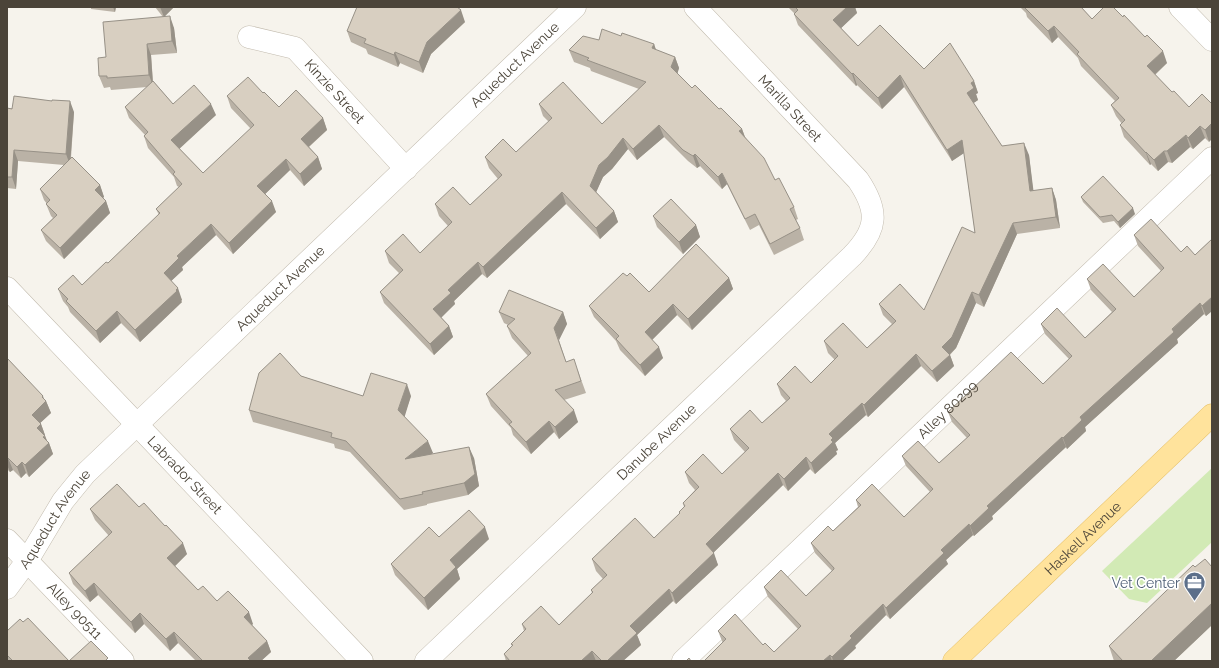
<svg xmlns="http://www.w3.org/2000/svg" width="1219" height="668" font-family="Raleway,sans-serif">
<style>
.green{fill:#d2eab5}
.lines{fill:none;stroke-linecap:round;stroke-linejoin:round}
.minor-casing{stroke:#c2bbae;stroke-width:23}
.major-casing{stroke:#e6c16a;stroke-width:23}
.minor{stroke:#fff;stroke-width:22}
.major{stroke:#ffe39c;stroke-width:22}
.wall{fill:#bab2a6}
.shaded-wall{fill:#979187}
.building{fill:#d8cfc1;stroke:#979187}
.labels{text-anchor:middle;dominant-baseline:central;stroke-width:3.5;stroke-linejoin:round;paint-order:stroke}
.street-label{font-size:14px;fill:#4b4439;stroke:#fff}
.service-label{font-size:14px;fill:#4e5e75;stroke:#fff;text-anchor:end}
</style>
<rect width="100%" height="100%" fill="#f6f3ec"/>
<path class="green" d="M1212,468V542L1147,603L1129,599L1102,571Z"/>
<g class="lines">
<defs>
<g id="minor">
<path d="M1180,7L1212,40"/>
<path id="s1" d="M249,37L295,48L406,169"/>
<path id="s2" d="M7,288L362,661"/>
<path id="s3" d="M7,540L123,661"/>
<path id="s4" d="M7,588L27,561L63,501L85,474L575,7"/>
<path id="s5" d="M426,661L852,256C878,229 879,211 858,180L695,7"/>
<path id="s6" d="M683,661L1212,158"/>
</g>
<g id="major">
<path id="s7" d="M954,661L1212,415"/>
</g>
</defs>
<use href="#minor" class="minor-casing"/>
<use href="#major" class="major-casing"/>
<use href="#minor" class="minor"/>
<use href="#major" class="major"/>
</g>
<path class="wall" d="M87,7H116L115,12L91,9V7Z
M155,7H174L164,17L174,28L177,53L151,55L153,81L173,104L216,115L179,148L203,173L251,129L231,108L227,96L263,93L279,107L323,118L327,130L309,147L318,157L322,169L304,186L290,170L265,194L276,212L233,254L216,235L182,267L183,270L171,281L182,300L181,301L182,302L140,342L121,323L100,343L70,312L68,307L63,301L58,289L82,285L108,263L159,215L156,209L179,187L177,186L174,177L148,148L144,136L145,135L129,118L125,107L147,87L111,90L110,87L104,88L99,76L106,57L163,17Z
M788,7H855L857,13L841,28L858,46L924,69L974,81L978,93L976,94L978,100L973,103L1002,146L1029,155L1033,191L1052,188L1056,200L1060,228L1017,234L984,307L976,303L956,348L950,355L954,366L937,382L921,366L868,417L866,415L835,443L838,450L836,451L837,454L815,474L810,469L788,491L783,485L713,553L718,565L676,604L673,601L637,635L641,645L623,661H506L504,654L512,646L511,644L524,631L522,624L559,625L592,593L591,590L603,579L596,571L592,559L654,538L679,514V512L684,507L683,503L695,490L689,483L685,472L722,474L745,452L734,440L730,429L762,423L786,401L781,395L777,384L811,383L835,360L828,353L824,341L867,348L892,324L883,315L879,304L924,310L975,233L964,153L952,161L904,87L882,109L857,85L856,86L798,25L794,14V13Z
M1020,7H1081L1092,19L1167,63L1155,75L1172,92L1189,107L1202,94L1209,142L1205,138L1193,149L1190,147L1172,163L1168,162L1158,171L1151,164L1150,165L1124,137L1120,125L1122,124L1116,116L1111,105L1115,101L1081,66L1078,58L1058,37L1052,43L1027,17L1026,13Z
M465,22L431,54L423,73L400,63L398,67L368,54L366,49L351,42L347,31Z
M621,36L654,44L656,50L675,57L679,68L677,73L692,88L719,109L742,129L745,137L794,207L798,219L796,220L800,228L804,240L774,255L759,225L750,230L727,184L722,189L700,166L697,168L688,161L664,137L637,160L628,149L612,169L603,177L596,192L614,211L618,222L600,239L566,204L487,278L482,274L454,301L455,304L441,317L449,326L453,337L434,355L384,303L380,292L399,273L389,263L385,251L420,253L448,226L439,216L435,204L470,205L498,179L489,168L485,157L516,152L549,122L543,116L539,104L602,124L639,89L591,71L590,68L574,62L569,50L599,40Z
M7,108L74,112L71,158L100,185L104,197L103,198L106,201L110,213L64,259L46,241L41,230L53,218L51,216L46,204H47L44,200L40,189L64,165L18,161L16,189L7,188Z
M1081,197L1135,214L1120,228L1114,221L1103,223L1083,202Z
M653,216L696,225L700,237L683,254L657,227Z
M1134,235L1181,252L1195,255L1212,239V311L1206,316L1204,314L1177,339L1178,343L1085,427L1086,431L1067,449L1066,447L992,516L993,519L974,536L973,535L946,560L948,564L890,619L886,615L855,646L856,648L842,661H704L723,643L722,641L718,631L763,645L774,652L798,629L768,597L764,587L806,596L832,571L815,553L811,543L833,531L858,507L856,500L904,517L930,492L906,466L902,456L939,463L967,438L952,422L948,412L1043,384L1069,359L1045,334L1041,324L1085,338L1112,312L1091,290L1087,279L1134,297L1161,271L1138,246Z
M627,276L649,292L729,278L733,289L692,330L677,315L652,340L663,358L645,376L620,350L616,341L594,317L589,306Z
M499,312H563L567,324L559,340L566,362L578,371L586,393L564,400L578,422L559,439L554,432L531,454L513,435L511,428L491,406L486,394L528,356L512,338L507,326L508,325L504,323Z
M7,358L46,401L51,413L40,423L41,424L47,441L49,443L53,454L29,477L26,473L21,478L13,470L10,472L7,469Z
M301,376L363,396H411L404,416L433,453L430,454L474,458L479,486L468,495L427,504V505L404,510L350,452L335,448L334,444L253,422L249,410Z
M139,507L187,554L175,566L198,590L217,601L253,624L252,625L267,641L271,652L261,661H196L178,643L170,651L144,624L135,633L98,595L90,602L73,584L69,573L109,536L95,520L90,509Z
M439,537L489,539L457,569L460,579L428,610L395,575L391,564Z
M1195,567H1212V625L1174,661H1114L1109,646Z
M23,622L69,661H7V631Z"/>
<path class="shaded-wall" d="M113,7H116L115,12Z
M160,7H174L164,17Z
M847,7H855L857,13L837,32L833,20Z
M461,10L465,22L431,54L423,73L419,62L427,42Z
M170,16L174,28L177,53L172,41Z
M1054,26L1058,37L1052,43L1048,31Z
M147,44L151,55L153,86L149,75Z
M654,44L658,56L652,48Z
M1163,51L1167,63L1151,78L1147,66Z
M395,52L400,63L398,67L394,55Z
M675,57L679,68L676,79L671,67Z
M853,73L857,85L856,86L852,74Z
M900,75L904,87L882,109L878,98Z
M974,81L978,93L976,94L978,100L971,105L967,93L971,83Z
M70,101L74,112L70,165L66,154Z
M211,104L216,115L176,152L171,140Z
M323,118L327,130L305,150L301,139Z
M1212,123V139L1209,142L1205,130Z
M659,125L664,137L637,160L633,149Z
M1200,126L1205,138L1193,149L1188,138Z
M742,129L746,140L739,131Z
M1186,135L1190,147L1172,163L1167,151Z
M623,138L628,149L612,169L603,177L594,197L590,186L599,165Z
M962,140L967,151L952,161L947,150Z
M1024,143L1029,155L1035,203L1030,191Z
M14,150L18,161L16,189L12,177Z
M1164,151L1168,162L1158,171L1154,160Z
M1146,152L1151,164L1150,165L1146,153Z
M695,154L700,166L697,168L693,156Z
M318,157L322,169L304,186L300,174Z
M286,159L290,170L262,197L257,186Z
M722,173L727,184L722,189L718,177Z
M100,185L104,197L99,201L95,190Z
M1052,188L1056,200L1060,228L1056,217Z
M562,192L566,204L487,278L483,267Z
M106,201L110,213L64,259L60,248Z
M272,201L276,212L233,254L229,243Z
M1133,208L1135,214L1120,228L1118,222Z
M614,211L618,222L600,239L596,228Z
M1013,223L1017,234L984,307L979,295Z
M211,224L216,235L182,267L183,270L168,284L164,273L177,256Z
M696,225L700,237L683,254L679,242Z
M478,262L482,274L454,301L455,304L438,321L433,309L448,290Z
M729,278L733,289L692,330L688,319Z
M178,288L182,300L181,301L182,302L140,342L135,330Z
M972,292L976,303L956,348L946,358L942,347Z
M1212,297V311L1206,316L1202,306Z
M1200,303L1204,314L1177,339L1178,343L1085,427L1086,431L1067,449L1063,438L1080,417Z
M673,304L677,315L649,343L645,332Z
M117,311L121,323L100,343L96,331Z
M563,312L567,324L559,340L554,328Z
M449,326L453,337L434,355L430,344Z
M659,347L663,358L645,376L640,365Z
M916,354L921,366L868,417L864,405Z
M950,355L954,366L937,382L932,371Z
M407,384L411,396L403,422L398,410Z
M43,396L45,402L46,401L51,413L37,426L32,415Z
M862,403L866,415L835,443L838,450L836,451L837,454L815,474L811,463L829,434Z
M574,410L578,422L559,439L555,427Z
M549,421L554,432L531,454L526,442Z
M41,424L45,435L41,439L37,428Z
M45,436L48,443H49L53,454L29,477L25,465Z
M1062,437L1066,447L992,516L993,519L974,536L970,526L987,506Z
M428,441L433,453L409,471L405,459Z
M469,447L474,458L479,486L468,495L464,483Z
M806,457L810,469L788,491L784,479Z
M8,458L13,470L10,472L7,465V459Z
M22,462L26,473L21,478L17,467Z
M778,473L783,485L710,556L706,544Z
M969,524L973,535L946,560L948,564L890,619L886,608L941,550Z
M485,527L489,539L457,569L460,579L428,610L424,598L450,560Z
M183,543L187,554L171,570L167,558Z
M714,553L718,565L676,604L672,593Z
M94,583L98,595L90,602L85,591Z
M669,589L673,601L637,635L641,645L623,661H607L630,626Z
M1212,603V625L1174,661H1151Z
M883,604L886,615L855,646L856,648L842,661H833L832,657L850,636Z
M249,612L253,624L248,628L244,617Z
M140,613L144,624L135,633L131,622Z
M174,632L178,643L170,651L166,639Z
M267,641L271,652L261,661H250L248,658Z
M592,651L596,661H581Z
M830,655L832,661H823Z"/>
<path class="building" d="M357,7H457L461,10L427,42L419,62L395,52L394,55L364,43L366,39L347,31Z
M795,7H847L833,20L858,46L880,25L924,69L950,43L974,81L971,83L974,88L967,93L1002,146L1024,143L1030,191L1052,188L1056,217L1013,223L979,295L972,292L952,337L942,347L950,355L932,371L916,354L864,405L862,403L829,434L833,438L831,440L833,442L811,463L806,457L784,479L778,473L706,544L714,553L672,593L669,589L630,626L637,633L607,661H602L592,651L581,661H510L504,654L513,645L511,644L526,629L522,624L541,606L559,625L593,592L591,590L607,575L592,559L635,518L654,538L680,513L679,512L685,506L683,503L699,487L685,472L703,454L722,474L749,448L730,429L750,410L762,423L790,398L777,384L795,366L811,383L838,356L824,341L843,323L867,348L896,321L879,304L900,284L924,310L962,227L975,233L962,140L947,150L900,75L878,98L853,73L852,74L794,14L798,10Z
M1024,7H1081L1092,19L1104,7H1113L1123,17L1124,15L1145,37L1147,35L1163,51L1147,66L1172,92L1174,91L1189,107L1202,94L1212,104V123L1205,130L1200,126L1188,138L1186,135L1167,151H1164L1154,160L1146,152V153L1120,125L1125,120L1111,105L1119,98L1077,54L1079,52L1054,26L1048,31Z
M170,16L172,41L147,44L149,75L107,78V76H99L98,58L106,57L103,22Z
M602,29L621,36L622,33L654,44L652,48L675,57L671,67L692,88L695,85L719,109L721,108L742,129L739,131L764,158L775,180L779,178L794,207L790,209L800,228L770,244L755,214L745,219L722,173L718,177L695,154L693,156L683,150L659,125L633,149L623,138L608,157L599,165L590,186L614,211L596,228L562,192L483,267L478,262L448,290L451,293L433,309L449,326L430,344L380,292L403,270L385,251L403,234L420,253L452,222L435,204L453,187L470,205L502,175L485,157L503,139L516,152L552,118L539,104L563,82L602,124L646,82L587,60L589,58L569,50L583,36L599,40Z
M248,77L263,93L264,92L279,107L296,90L323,118L301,139L318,157L300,174L286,159L257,186L272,201L229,243L211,224L177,256L179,258L164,273L178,288L176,290L177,291L135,330L117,311L96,331L66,301L68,299L58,289L73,275L82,285L106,262L108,263L160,213L156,209L182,184L173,174L175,172L144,136L148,132L125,107L153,81L173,104L194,85L211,104L171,140L203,173L254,125L227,96Z
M14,96L52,101V100L70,101L66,154L14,150L12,177H7V108L12,109Z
M72,157L100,185L95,190L106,201L60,248L41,230L57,215L46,204L50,200L40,189Z
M1103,176L1133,208L1118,222L1112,215L1100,217L1081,197Z
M671,199L696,225L679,242L653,216Z
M1151,219L1181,252L1187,246L1195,255L1212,239V297L1202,306L1200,303L1172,329L1174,332L1080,417L1082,420L1063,438L1062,437L987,506L989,508L970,526L969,524L941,550L944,553L886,608L883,604L850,636L852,638L832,657L830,655L823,661H704L726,639L718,631L735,614L763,645L765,643L774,652L801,626L764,587L781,570L806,596L834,569V568L811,543L828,526L833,531L861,505L856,500L872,484L904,517L933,489L902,456L918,441L939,463L970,435L948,412L1011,352L1043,384L1072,356L1041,324L1057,308L1085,338L1116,309L1087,279L1103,264L1134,297L1164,268L1134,235Z
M696,244L729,278L688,319L673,304L645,332L659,347L640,365L616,339L619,336L589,306L623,273L627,276L630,273L649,292Z
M509,290L563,312L554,328L566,362L574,359L581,381L555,390L574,410L555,427L549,421L526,442L509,424L512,422L486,394L531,353L507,326L515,319L499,312Z
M280,353L301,376L363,396L371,373L407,384L398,410L428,441L405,459L469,447L475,474L464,483L422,492L423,494L400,499L346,441L331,437L332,433L249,410L259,373Z
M7,358L43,396L42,397L46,401L32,415L41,424L37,428L45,436L43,437L49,443L25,465L22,462L17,467L8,458L7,459Z
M117,484L139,507L144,503L165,526L166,525L183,543L167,558L198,590L203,586L217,601L228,591L249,612L244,617L267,641L248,658L251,661H203L174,632L166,639L140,613L131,622L94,583L85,591L69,573L112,532L90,509Z
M469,510L485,527L450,560L456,567L424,598L391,564L429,527L439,537Z
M1205,559L1212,567V582L1211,583L1212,584V603L1151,661H1123L1109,646L1193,565L1195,567Z
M28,618L69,661H13L7,655V631L20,619L23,622Z
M91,641L108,658L105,661H69Z
M689,658L691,661H686Z"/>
<defs>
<symbol id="office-pin" viewBox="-11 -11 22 30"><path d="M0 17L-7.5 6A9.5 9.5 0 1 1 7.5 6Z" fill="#5c6f8a" stroke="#fff"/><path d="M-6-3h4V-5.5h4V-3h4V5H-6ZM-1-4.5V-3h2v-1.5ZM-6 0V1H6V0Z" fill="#fff"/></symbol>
</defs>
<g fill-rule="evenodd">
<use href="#office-pin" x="1182" y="570" width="25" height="34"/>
</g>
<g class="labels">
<g class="street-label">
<text stroke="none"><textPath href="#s4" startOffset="732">Aqueduct Avenue</textPath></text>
<text stroke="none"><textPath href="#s1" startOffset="106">Kinzie Street</textPath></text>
<text transform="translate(790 108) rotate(47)">Marilla Street</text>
<text stroke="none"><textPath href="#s4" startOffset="408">Aqueduct Avenue</textPath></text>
<text stroke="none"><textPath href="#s6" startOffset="365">Alley 80299</textPath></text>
<text stroke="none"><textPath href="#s5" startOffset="318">Danube Avenue</textPath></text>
<text stroke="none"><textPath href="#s2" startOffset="258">Labrador Street</textPath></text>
<text stroke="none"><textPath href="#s4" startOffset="84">Aqueduct Avenue</textPath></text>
<text stroke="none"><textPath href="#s7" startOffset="178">Haskell Avenue</textPath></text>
<text stroke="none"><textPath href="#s3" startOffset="98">Alley 90511</textPath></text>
</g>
<g class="service-label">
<text x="1180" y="583">Vet Center</text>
</g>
</g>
<rect width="1219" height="668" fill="none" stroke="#4b4439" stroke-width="16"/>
</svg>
